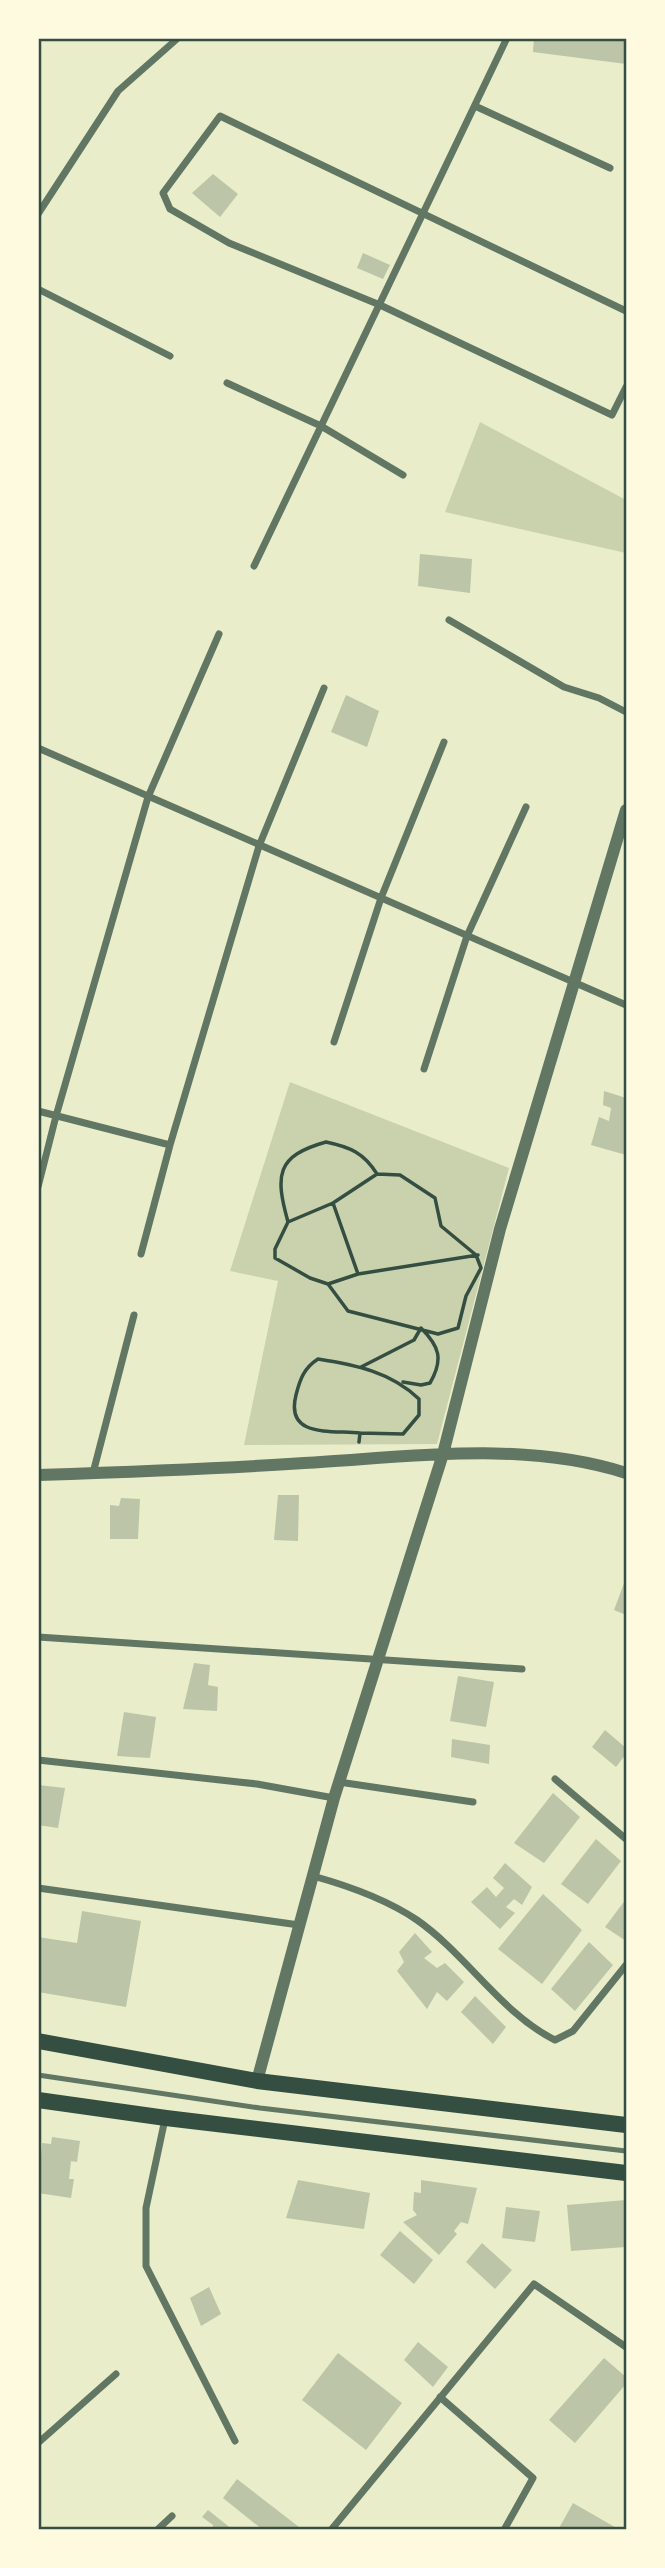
<svg xmlns="http://www.w3.org/2000/svg" width="665" height="2568" font-family="Karla,sans-serif">
<style>
.green{fill:#cad2ad}
.building{fill:#bcc5a7}
.lines{fill:none;stroke-linecap:round;stroke-linejoin:round}
.path{stroke:#344e41;stroke-width:3.5}
.service{stroke:#617663;stroke-width:5}
.minor{stroke:#617663;stroke-width:7}
.tertiary{stroke:#617663;stroke-width:12}
.primary{stroke:#344e41;stroke-width:16}
.neatline{fill:none;stroke:#344e41;stroke-width:2.5}
</style>
<rect width="100%" height="100%" fill="#e9edc9"/>
<path class="green" d="M480,422L626,500V553L445,512Z
M290,1082L509,1168L437,1444L244,1445L278,1281L230,1271Z"/>
<path class="building" d="M534,38H626V64L533,52Z
M213,174L238,194L220,217L192,193Z
M363,253L390,265L383,279L357,268Z
M420,554L472,559L470,593L418,586Z
M346,695L379,711L367,747L331,732Z
M604,1091L626,1098V1155L591,1145L599,1117L609,1121L611,1108L603,1105Z
M278,1495H299L298,1541L274,1540Z
M121,1498L140,1499L138,1539H110V1505L119,1506Z
M626,1578V1615L614,1610Z
M194,1663L210,1665L208,1685L218,1687L217,1711L183,1709Z
M458,1676L494,1682L486,1727L450,1721Z
M124,1712L156,1717L150,1758L117,1756Z
M605,1730L626,1748V1754L616,1767L592,1747Z
M452,1739L490,1745L489,1764L451,1757Z
M38,1785L65,1788L58,1828L38,1825Z
M553,1793L580,1817L544,1863L514,1843Z
M596,1839L621,1861L588,1904L561,1884Z
M505,1863L532,1887L522,1905L514,1899L506,1907L515,1913L500,1929L471,1902L487,1887L496,1897L504,1888L493,1878Z
M543,1894L582,1930L542,1984L498,1949Z
M626,1899V1941L605,1927Z
M82,1911L141,1921L126,2007L38,1992V1937L77,1943Z
M415,1933L432,1952L424,1958L437,1968L445,1963L464,1982L447,2001L437,1992L427,2009L397,1971L404,1962L399,1952Z
M589,1942L613,1965L575,2011L551,1989Z
M475,1996L506,2027L493,2044L461,2012Z
M52,2137L80,2141L77,2162L71,2161L69,2179H74L71,2198L38,2193L42,2143L51,2144Z
M298,2180L370,2193L364,2229L286,2218Z
M421,2180L477,2188L468,2224L461,2222L454,2231L457,2234L439,2255L403,2222L417,2215L413,2210L414,2192L421,2193Z
M626,2200V2247L571,2251L567,2205Z
M506,2207L540,2211L535,2242L502,2238Z
M400,2231L433,2260L414,2284L380,2255Z
M482,2243L512,2270L495,2289L466,2262Z
M209,2287L221,2314L201,2326L190,2298Z
M418,2342L448,2367L433,2387L404,2360Z
M338,2353L402,2403L366,2450L302,2400Z
M604,2358L626,2377V2384L575,2443L549,2420Z
M237,2479L299,2527L297,2530H263L223,2498Z
M573,2503L620,2530H558Z
M208,2510L233,2530H213V2525L202,2517Z"/>
<g class="lines">
<path class="path" d="M326,1142C350,1147 364,1153 377,1174L400,1175L435,1198L441,1226L476,1255L481,1268L466,1296L458,1328L438,1334L348,1311L328,1284L310,1278L275,1258V1249L288,1222C275,1175 276,1156 326,1142Z
M333,1203L358,1274
M288,1222L333,1203L377,1174
M328,1284L358,1274L478,1255
M361,1367L414,1340L421,1328C439,1346 444,1359 430,1383L421,1385L403,1382
M359,1442L360,1433C331,1430 285,1438 296,1395C300,1379 304,1368 318,1359C356,1365 391,1372 419,1399V1415L403,1434L360,1433"/>
<path class="service" d="M38,2075L260,2108L626,2151"/>
<path class="minor" d="M475,106L610,168
M38,214L118,91L178,38
M38,289L170,356
M626,311L220,116L163,193L170,209L229,243L380,305L612,415L626,387
M227,383L321,426L403,475
M254,566L507,38
M449,620L564,687L599,698L626,712
M38,748L626,1005
M334,1042L381,898L444,742
M424,1069L467,936L526,807
M38,1111L170,1145
M38,1187L56,1116L148,797L219,634
M141,1254L170,1145L259,846L324,688
M93,1473L134,1315
M38,1637L522,1669
M38,1760L257,1784L334,1798
M555,1779L626,1839
M339,1782L473,1802
M313,1876C349,1886 386,1899 417,1920C467,1955 501,2013 555,2040L573,2031L626,1965
M38,1888L299,1925
M165,2119L146,2208V2266L235,2441
M440,2397L533,2478L504,2530
M38,2443L116,2374
M157,2530L172,2516
M331,2530L534,2284L626,2347"/>
<path class="tertiary" d="M38,1475C127,1472 215,1469 304,1463C410,1457 523,1440 626,1473
M257,2081L334,1798L443,1454L500,1229L626,810"/>
<path class="primary" d="M38,2041L257,2081L626,2125
M38,2100L166,2118L626,2173"/>
</g>
<rect width="665" height="2568" fill="none" stroke="#fefae0" stroke-width="80"/>
<rect x="40" y="40" width="585" height="2488" class="neatline"/>
</svg>
